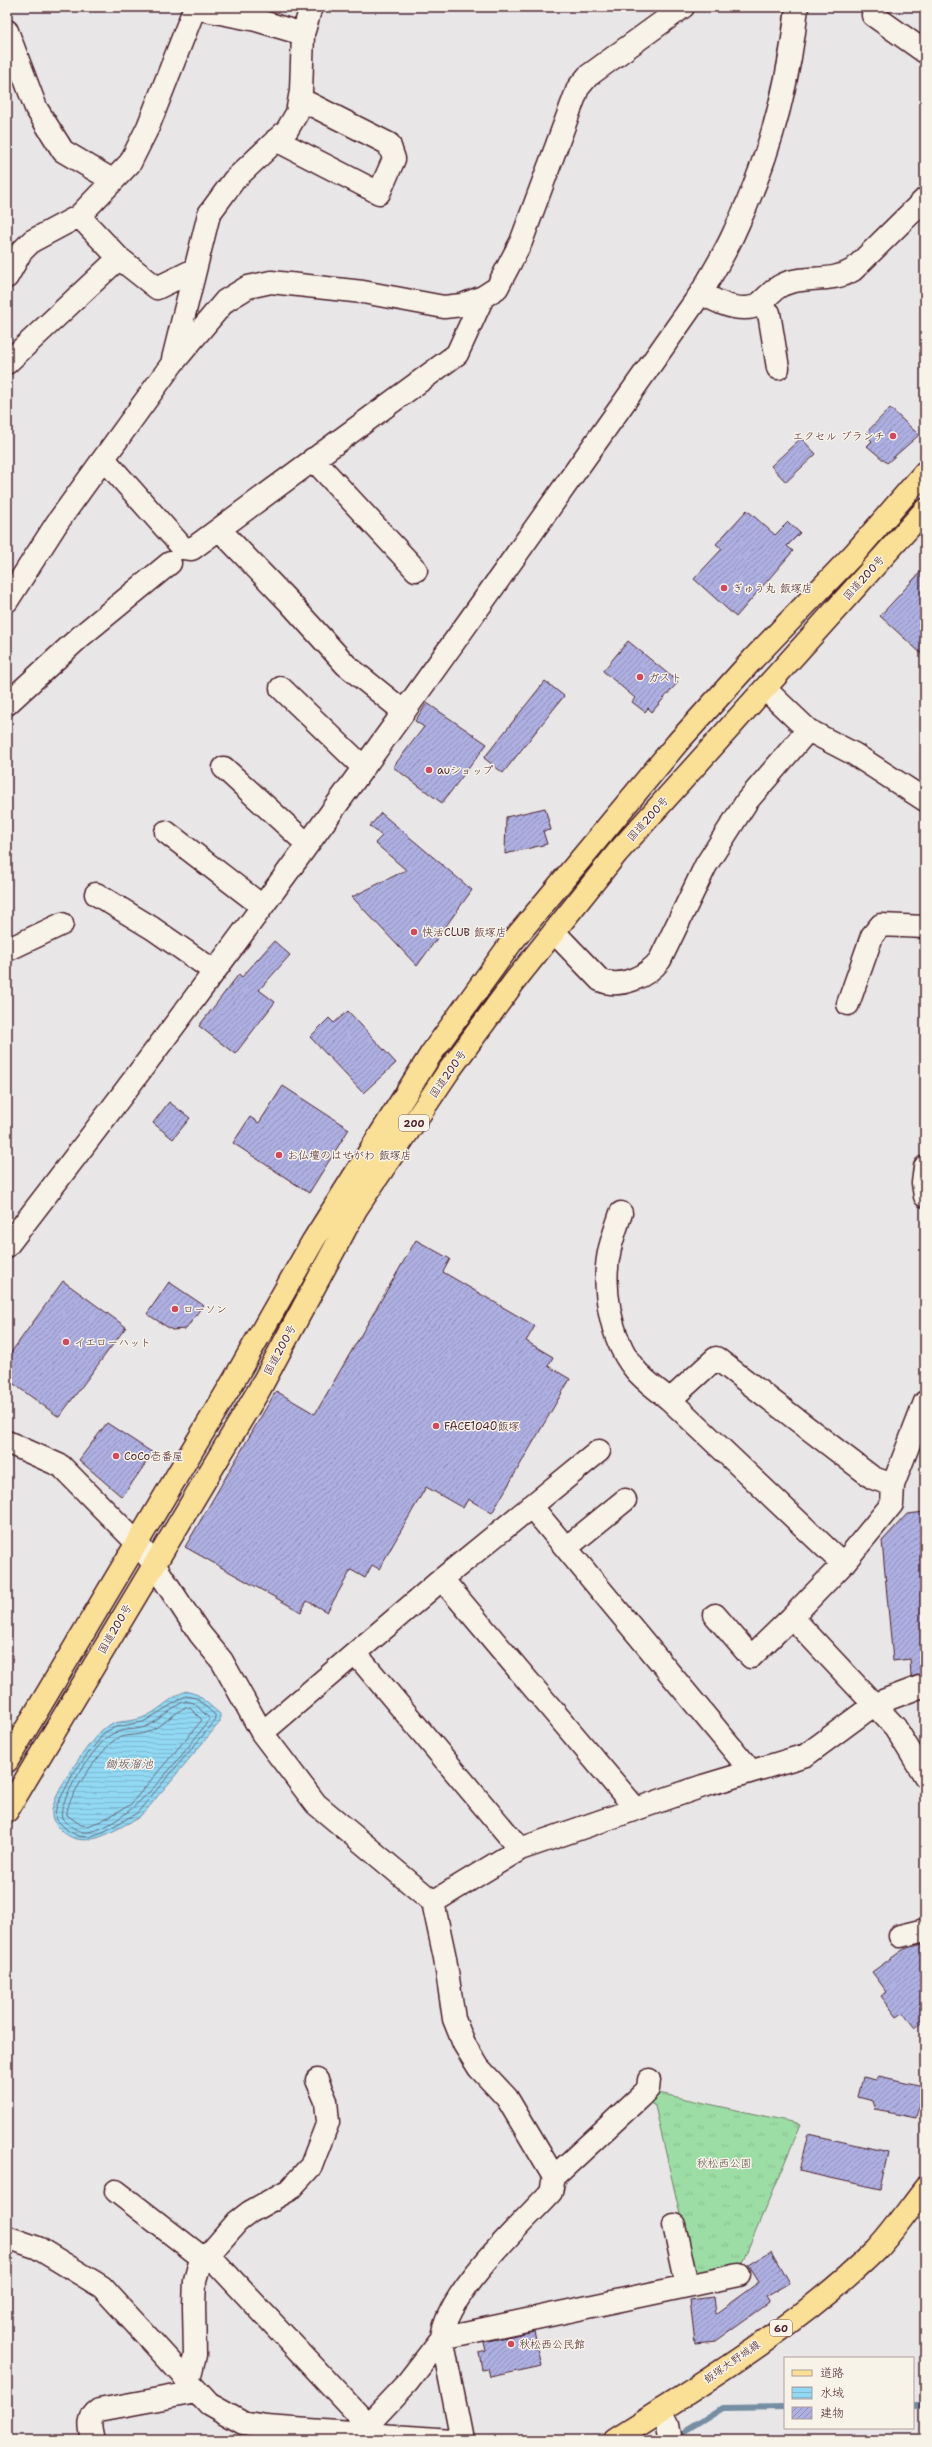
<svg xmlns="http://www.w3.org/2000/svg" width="932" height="2447" font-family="'Shantell Sans','Klee One',sans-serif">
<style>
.grass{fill:url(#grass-tufts);stroke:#737e68}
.water{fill:url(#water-rules);stroke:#758ea3}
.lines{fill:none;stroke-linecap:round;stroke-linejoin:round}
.shore{stroke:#66697b;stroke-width:1}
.stream{stroke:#758ea3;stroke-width:6}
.building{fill:url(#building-hatch);stroke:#4a1f2b}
.street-casing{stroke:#4a1f2b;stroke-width:25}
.secondary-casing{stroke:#4a1f2b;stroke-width:25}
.primary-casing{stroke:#4a1f2b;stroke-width:25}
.highway-casing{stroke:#4a1f2b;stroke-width:25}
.street{stroke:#f7f3e8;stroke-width:22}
.secondary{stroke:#f7f3e8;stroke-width:22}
.primary{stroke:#fadf96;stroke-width:22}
.highway{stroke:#fadf96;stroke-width:22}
.poi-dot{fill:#d1495b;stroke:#f7f3e8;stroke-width:1.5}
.labels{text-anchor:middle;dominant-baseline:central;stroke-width:3;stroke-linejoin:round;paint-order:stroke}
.shield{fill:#f7f3e8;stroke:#7e5f64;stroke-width:1}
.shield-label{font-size:10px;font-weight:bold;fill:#4a1f2b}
.poi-label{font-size:11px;fill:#4a1f2b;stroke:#f7f3e8;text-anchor:start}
.street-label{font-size:11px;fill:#4a1f2b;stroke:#f7f3e8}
.park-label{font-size:11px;fill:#5e4e4a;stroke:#f7f3e8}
.water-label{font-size:12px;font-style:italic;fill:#5c4d5d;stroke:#f7f3e8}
</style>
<defs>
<pattern id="grass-tufts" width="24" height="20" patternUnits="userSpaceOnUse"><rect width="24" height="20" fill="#9cdda6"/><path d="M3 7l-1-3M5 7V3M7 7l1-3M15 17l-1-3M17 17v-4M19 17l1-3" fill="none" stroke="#88bd8f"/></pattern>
<pattern id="water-rules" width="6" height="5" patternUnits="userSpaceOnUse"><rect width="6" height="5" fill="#91d8f3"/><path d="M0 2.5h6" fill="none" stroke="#7fb9d0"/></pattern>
<pattern id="building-hatch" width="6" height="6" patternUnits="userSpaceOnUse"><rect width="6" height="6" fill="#aeb0e2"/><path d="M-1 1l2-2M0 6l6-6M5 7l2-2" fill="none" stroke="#908fb7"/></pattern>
</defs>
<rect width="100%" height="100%" fill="#e8e6e7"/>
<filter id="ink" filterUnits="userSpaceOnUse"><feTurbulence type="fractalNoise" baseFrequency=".025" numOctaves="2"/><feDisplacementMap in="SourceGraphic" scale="8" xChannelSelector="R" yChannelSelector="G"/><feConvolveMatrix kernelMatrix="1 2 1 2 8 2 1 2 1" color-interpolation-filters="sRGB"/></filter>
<g filter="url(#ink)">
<path class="grass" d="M649,2091L801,2124L739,2270L695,2279L655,2106L644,2099Z"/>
<path class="water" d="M186,1691L198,1695L220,1714V1722C202,1744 183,1766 164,1789C156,1797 149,1809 140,1816C135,1821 127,1823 121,1827C101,1838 80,1848 61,1830C57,1825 52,1821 52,1815C49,1798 89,1742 102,1730C113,1719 129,1723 142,1718C158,1712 170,1697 186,1691Z"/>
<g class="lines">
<path class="shore" d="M186,1696L196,1698L215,1715L216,1720L137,1813L105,1831L89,1837L78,1836L67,1830L57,1820L55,1814L57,1805L74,1772L105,1732L116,1727L143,1722Z
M186,1701L194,1703L210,1719C184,1752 131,1826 88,1832C77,1833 69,1825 62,1818C56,1803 96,1744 109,1736C120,1728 133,1731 145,1727C160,1721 171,1706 186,1701Z
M186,1707L191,1709L202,1720L130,1805L101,1821L87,1826L81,1825L67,1815C65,1799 100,1753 112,1742C121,1733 136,1737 147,1732C162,1726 173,1714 186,1707Z"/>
<path class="stream" d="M913,2405H925
M675,2438L723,2408L785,2407"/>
</g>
<path class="building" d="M890,408L919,435L887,463L867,446L872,441L868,437L870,435L867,432Z
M801,438L816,454L786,482L771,466Z
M747,510L775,535L788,522L800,533L787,546L793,551L736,617L694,579L722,549L716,544Z
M925,567V657L880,616Z
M628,641L678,682L652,712L648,708L645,712L632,702L635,698L603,671Z
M545,681L564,696L503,773L484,758Z
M427,703L487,744L442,803L393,767L424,727L415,721Z
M545,808L551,830L543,831L547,844L505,854L506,817Z
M381,813L472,890L417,966L352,897L406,870L375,843L382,836L370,826Z
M274,941L290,955L259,990L275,1002L235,1054L199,1026L239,974L242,977Z
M348,1011L396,1063L363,1093L310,1037L329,1018L334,1023Z
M283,1086L349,1129L309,1193L233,1143L250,1117L259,1123Z
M169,1102L190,1118L173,1139L153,1123Z
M416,1240L450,1259L443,1272L535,1326L526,1341L553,1357L548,1366L570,1379L492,1513L468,1499L463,1508L426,1487L379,1569L372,1565L365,1578L351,1570L327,1612L307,1601L301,1612L185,1547L276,1391L315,1414Z
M63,1281L126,1327L59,1417L7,1379V1358Z
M169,1282L203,1305L186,1329L172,1330L147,1314Z
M107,1423L153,1453L122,1497L79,1460Z
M925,1512V1673L911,1677L910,1659L893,1661L882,1541L907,1514Z
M925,1943V2020L915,2028L903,2013L897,2017L881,1996L887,1992L872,1972L904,1949Z
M879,2076L923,2086L916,2118L876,2110L873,2101L858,2097L863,2077L876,2080Z
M808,2134L888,2152L880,2189L799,2171Z
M771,2251L789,2283L765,2297L769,2303L716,2341L695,2343L690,2300L713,2297L715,2314L759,2282L748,2265Z
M534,2331L542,2366L490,2377L488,2368L482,2369L479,2353L486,2351L484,2342Z"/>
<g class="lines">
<defs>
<path id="street" d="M874,7L873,15L925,52
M195,8L256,20L303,34
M7,31L36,108L63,151L112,180
M276,140L379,193L394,159L389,144L300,99
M79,216L119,258
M7,277L21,252L32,241L79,216L130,163L148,127L195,7
M701,293C714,300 728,308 744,308C762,309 767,292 782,285C804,274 830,284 853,270L925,199
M759,305L769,313L778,368
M173,359L209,214L234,180L287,130L297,113L301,91L303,34L311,7
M7,363L119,258L157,288L194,270
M104,459L183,548L192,549L457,354L483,297
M313,459L416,570
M219,529L290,603L346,665L403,711
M7,601L57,523L172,364L225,301L248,287L271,282L363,292L444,307L462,305L483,297L497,288L521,242L578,88L588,76L683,7
M281,688L363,767
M765,689L808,730L854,754L925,800
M7,704L81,636L170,563
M224,768L307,844
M166,832L262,906
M96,894L152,928L214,971
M554,932L600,980C620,989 647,977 660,960L706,865L747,801L808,730
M7,950L62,924
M848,1004L872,936L881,925L925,927
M925,1167L923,1183L925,1196
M621,1213C617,1225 613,1236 610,1248C601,1285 610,1338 634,1368C643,1380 658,1390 670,1400
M925,1402L893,1485L892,1504L843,1564L792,1617L895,1727L925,1776
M7,1442L61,1466L137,1543L153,1563L200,1634L222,1661L262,1733L316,1804L433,1902L445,1958L454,2019L464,2044L479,2068L507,2098L554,2177L551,2192C519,2227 447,2292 442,2338L462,2440
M531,1506L751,1771
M566,1548L625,1500
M843,1564L670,1400L716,1358L873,1478L893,1485
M442,1579L636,1809
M715,1615L751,1657L792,1617
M356,1654L520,1849
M262,1733L442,1579L599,1451
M433,1902L520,1849L703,1786L806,1755L875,1704L925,1685
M900,1936L925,1930
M554,2177L641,2096L648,2089L649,2080
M116,2191L204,2259
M674,2225L687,2285
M7,2237L38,2248L102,2287L209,2404L243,2423L266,2427L451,2440
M208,2254L367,2424
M188,2383L195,2355L194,2306L195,2280L199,2266L237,2222L250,2212L289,2190L311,2166L328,2122L326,2101L317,2080
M661,2410L668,2424L671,2440
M359,2434L407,2383L442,2338L739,2275
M93,2440C90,2427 87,2418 99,2410L196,2392"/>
<path id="secondary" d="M7,1246C247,935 475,615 701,293C712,274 724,255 733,235C767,164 789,85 797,7"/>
<path id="primary" d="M614,2440C702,2384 802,2323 876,2250C894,2231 909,2208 925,2188"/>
<path id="highway" d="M7,1761L234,1380L313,1241L431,1054L511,943L678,742L753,659L854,554L925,472
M7,1811L259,1390L356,1209L448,1072L517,978L617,853L925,510"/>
</defs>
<use href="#street" class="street-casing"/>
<use href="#secondary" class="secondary-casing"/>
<use href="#primary" class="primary-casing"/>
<use href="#highway" class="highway-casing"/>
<use href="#street" class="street"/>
<use href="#secondary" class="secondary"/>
<use href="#primary" class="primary"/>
<use href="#highway" class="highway"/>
</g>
</g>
<g class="poi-dot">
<circle cx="893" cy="436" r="4"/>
<circle cx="724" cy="588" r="4"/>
<circle cx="640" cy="677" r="4"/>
<circle cx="429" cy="770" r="4"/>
<circle cx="414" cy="932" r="4"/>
<circle cx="279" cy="1155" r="4"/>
<circle cx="175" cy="1309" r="4"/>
<circle cx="66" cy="1342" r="4"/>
<circle cx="436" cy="1426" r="4"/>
<circle cx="116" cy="1456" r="4"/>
<circle cx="511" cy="2344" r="4"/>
</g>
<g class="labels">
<g class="shield">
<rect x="399" y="1115" width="30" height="16" rx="3"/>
<rect x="770" y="2320" width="22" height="16" rx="3"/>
</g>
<g class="shield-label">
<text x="414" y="1123">200</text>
<text x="781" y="2328">60</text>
</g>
<g class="poi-label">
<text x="885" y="436" text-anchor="end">エクセル ブランチ</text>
<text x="732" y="588">ぎゅう丸 飯塚店</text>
<text x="648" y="677">ガスト</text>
<text x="437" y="770">auショップ</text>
<text x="422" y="932">快活CLUB 飯塚店</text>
<text x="287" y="1155">お仏壇のはせがわ 飯塚店</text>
<text x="183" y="1309">ローソン</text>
<text x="74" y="1342">イエローハット</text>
<text x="444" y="1426">FACE1040飯塚</text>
<text x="124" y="1456">CoCo壱番屋</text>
<text x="519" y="2344">秋松西公民館</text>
</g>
<g class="street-label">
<text transform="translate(864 578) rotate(-48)">国道200号</text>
<text transform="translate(648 819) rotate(-48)">国道200号</text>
<text transform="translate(448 1074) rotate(-55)">国道200号</text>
<text transform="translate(280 1350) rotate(-62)">国道200号</text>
<text transform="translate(115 1629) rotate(-60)">国道200号</text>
<text transform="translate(732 2362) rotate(-35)">飯塚大野城線</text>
</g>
<g class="park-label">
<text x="724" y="2163">秋松西公園</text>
</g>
<g class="water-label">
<text x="129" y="1764">鋤坂溜池</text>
</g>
</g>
<rect width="932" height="2447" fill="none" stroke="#f7f3e8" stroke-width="24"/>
<rect x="12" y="12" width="908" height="2423" fill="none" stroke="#4a1f2b" stroke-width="1.5" filter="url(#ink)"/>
<rect x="784" y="2357" width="130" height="72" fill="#f7f3e8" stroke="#b29e9c"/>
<rect x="792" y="2370" width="20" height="6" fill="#fadf96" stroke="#b29e9c"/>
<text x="820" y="2377" font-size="12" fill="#4a1f2b">道路</text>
<rect x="792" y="2387" width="20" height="12" fill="url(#water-rules)" stroke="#b29e9c"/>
<text x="820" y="2397" font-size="12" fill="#4a1f2b">水域</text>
<rect x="792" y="2407" width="20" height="12" fill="url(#building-hatch)" stroke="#b29e9c"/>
<text x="820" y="2417" font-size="12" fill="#4a1f2b">建物</text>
</svg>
